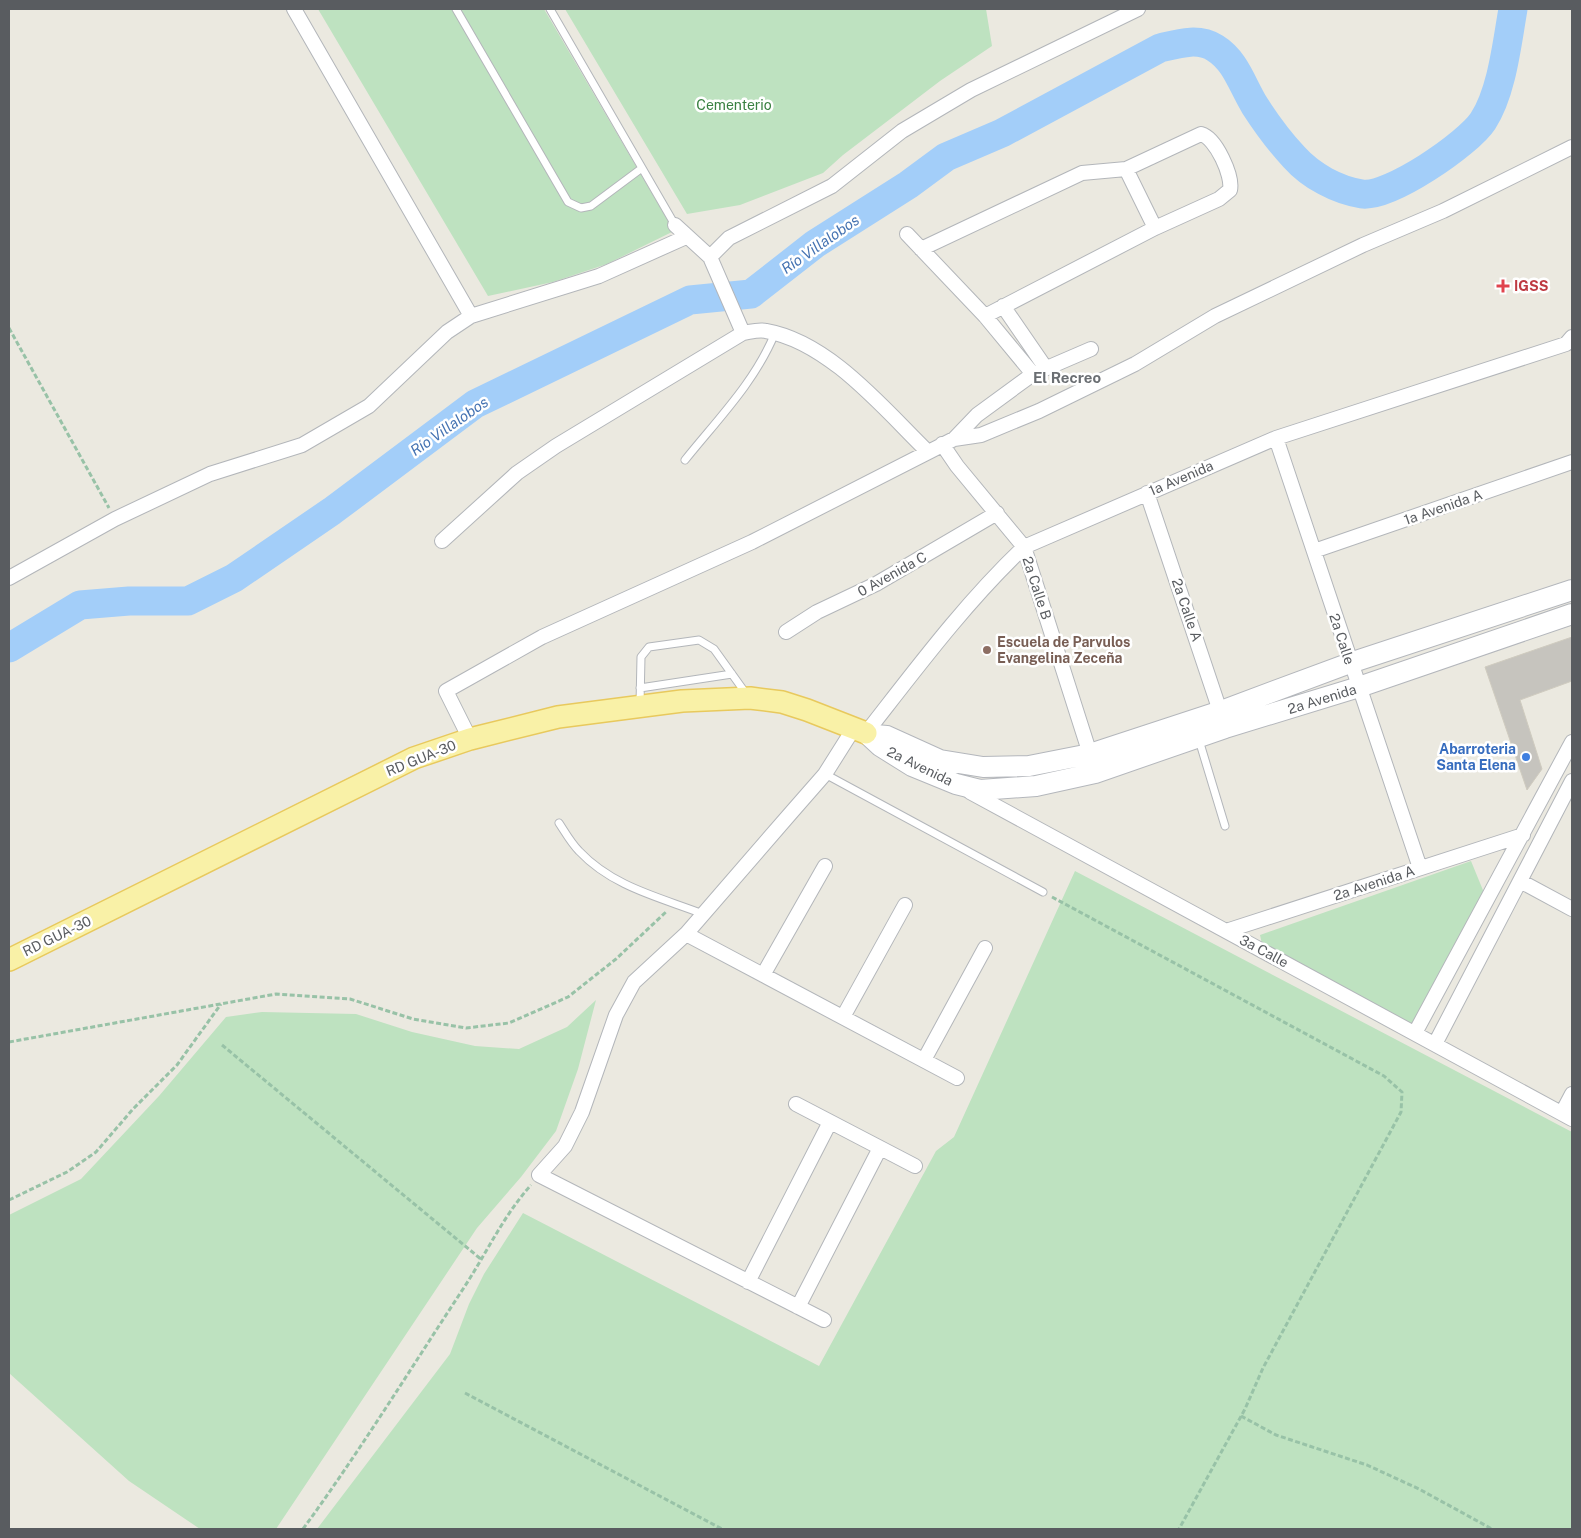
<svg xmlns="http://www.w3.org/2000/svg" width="1581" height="1538" font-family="'Public Sans',sans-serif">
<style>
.green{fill:#bee2c0}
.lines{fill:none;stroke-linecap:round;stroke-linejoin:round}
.river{stroke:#a3cef9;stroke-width:29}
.building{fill:#c6c4be;stroke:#cfcbbf}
.lane-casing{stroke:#b3b6ba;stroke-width:9}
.street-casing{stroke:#b3b6ba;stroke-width:16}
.secondary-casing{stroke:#b4b7bc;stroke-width:22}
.primary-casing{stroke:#e8c95d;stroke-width:24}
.path{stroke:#98c2a7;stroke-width:3;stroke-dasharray:5 2.5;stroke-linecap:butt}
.lane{stroke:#fff;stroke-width:7}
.street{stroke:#fff;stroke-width:14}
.secondary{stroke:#fff;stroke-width:20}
.primary{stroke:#f9f1a7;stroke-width:21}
.health-dot{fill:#e0444e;stroke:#fff;stroke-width:2}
.education-dot{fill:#8d6e63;stroke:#fff;stroke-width:2}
.shop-dot{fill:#3f7fe0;stroke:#fff;stroke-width:2}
.labels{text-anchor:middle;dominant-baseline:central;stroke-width:5;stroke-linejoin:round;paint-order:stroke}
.park-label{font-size:14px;fill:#398041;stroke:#fff}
.health-label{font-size:14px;font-weight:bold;fill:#be3a42;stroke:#fff;text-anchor:start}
.street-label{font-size:14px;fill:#595c60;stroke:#fff}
.education-label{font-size:14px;font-weight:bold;fill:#785e54;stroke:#fff;text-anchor:start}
.shop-label{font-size:14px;font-weight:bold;fill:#366cbe;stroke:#fff;text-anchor:end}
.water-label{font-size:15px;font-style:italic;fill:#4573b2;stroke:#fff}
.neighbourhood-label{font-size:15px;font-weight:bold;fill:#6a6e72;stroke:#fff}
</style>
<rect width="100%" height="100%" fill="#ebe9e0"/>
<path class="green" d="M318,9H544L674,231L607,264L553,282L488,296Z
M565,9H986L992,46L940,81L843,155L823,173L740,205L687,214Z
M1471,861L1487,900L1416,1026L1263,949L1260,935Z
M1075,871L1572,1132V1529H317L450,1354L469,1304L484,1274L523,1213L819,1366L936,1151L954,1137Z
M596,1000L578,1069L556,1131L521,1177L477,1228L276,1529H200L129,1481L9,1373V1215L81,1179L159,1096L226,1017L262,1012L356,1014L412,1032L475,1046L519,1049L567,1027Z"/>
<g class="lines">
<path class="river" d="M9,648L80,605L129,601H188L234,578L332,511L475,404L690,300L751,294L815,244L908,185L946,157L1002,133L1160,48C1177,44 1198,37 1215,48C1236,61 1242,85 1255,106C1266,123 1280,142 1294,157C1311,176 1337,190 1362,194C1389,198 1468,144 1483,121C1502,92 1507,43 1513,9"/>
</g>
<path class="building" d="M1572,637V681L1520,700L1542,769L1527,790L1485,667Z"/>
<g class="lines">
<defs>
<path id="lane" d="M456,9L568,202L581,208L591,206L642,168
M550,9L675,225
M685,460C717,420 755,382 775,333
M640,688L732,674
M640,704L641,657L649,647L699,640L714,649L747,695
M1199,740L1225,826
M825,774L1043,892
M559,823C565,832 571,843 579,851C613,887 659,897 703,914"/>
<path id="street" d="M294,9L471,316
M1126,169L1155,228
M675,225L710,257L743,333
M907,234L985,316L1033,374
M921,249L1082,173L1126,169L1201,134C1216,138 1233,176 1230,190L1219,199L1155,228L985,316
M710,257L729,238L832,186L902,131L971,90L1138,9
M1003,306L1045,367
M1276,438L1420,868
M954,439L977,415L1033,374L1091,349
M942,444L957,466L1024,547L1090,754
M1147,493L1223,720
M442,541L517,473L556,446L743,333C750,332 759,329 766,331C829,342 883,408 927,451
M1314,551L1572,462
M9,578L115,519L210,474L302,445L369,406L447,332L471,316L599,276L686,237
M786,632L817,612L876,584L997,513
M866,733C916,669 965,603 1024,547L1276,438L1566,344L1572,337
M470,739L446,691L542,637L752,542L954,439L981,435L1039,411L1135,364L1215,316L1363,245L1443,211L1572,147
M970,792L1572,1119
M1520,881L1572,909
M1226,931L1523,835
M686,934L957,1078
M763,975L825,866
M843,1017L905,905
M1415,1033L1572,742
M1435,1044L1572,781
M924,1060L985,948
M796,1104L915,1166
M1562,1113L1572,1094
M748,1282L830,1122
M798,1307L880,1148
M824,1320L539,1175L565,1146L582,1112L616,1015L634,982L686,934L790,814L825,774L854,728"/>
<path id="secondary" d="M866,733L880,746L912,766L956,784L980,790L1036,786L1095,773L1225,728L1359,687L1572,614
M875,735L887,736L940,760L983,767L1029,766L1090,754L1221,711L1350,663L1572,590"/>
<path id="primary" d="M9,960L414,758L470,739L558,717L682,701L750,698L782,702L807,710L866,733"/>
</defs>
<use href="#lane" class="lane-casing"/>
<use href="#street" class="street-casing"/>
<use href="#secondary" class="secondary-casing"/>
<use href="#primary" class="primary-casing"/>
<path class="path" d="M9,328L109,508
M1052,897L1384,1076L1402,1092L1401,1112L1263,1368L1245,1409L1179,1529
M9,1042L276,994L350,999L413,1019L466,1028L509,1023L568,997L616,959L667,911
M222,1045L482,1260
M9,1200L67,1172L96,1152L133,1109L177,1065L221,1004
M465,1393L722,1529
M1241,1416L1276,1435L1367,1465L1419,1489L1492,1529
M303,1529C360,1451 411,1368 465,1286C487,1252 504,1215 531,1185"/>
<use href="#lane" class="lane"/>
<use href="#street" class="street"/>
<use href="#secondary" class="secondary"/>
<use href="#primary" class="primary"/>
</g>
<path class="health-dot" d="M1500.5 278.5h5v5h5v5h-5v5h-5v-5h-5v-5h5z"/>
<circle class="education-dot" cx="987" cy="650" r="5"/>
<circle class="shop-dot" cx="1526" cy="757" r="5"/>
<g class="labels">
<g class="park-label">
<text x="734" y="105">Cementerio</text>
</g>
<g class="health-label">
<text x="1514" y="286">IGSS</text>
</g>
<g class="street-label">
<text transform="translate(1181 478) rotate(-23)">1a Avenida</text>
<text transform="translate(1443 507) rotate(-19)">1a Avenida A</text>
<text transform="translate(892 574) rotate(-29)">0 Avenida C</text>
<text transform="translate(1037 588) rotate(72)">2a Calle B</text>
<text transform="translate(1187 610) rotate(71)">2a Calle A</text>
<text transform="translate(1342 639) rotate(72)">2a Calle</text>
<text transform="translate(1322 699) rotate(-17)">2a Avenida</text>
<text transform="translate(421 758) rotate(-22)">RD GUA-30</text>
<text transform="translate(920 766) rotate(26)">2a Avenida</text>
<text transform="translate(1374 883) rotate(-18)">2a Avenida A</text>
<text transform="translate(57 936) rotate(-26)">RD GUA-30</text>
<text transform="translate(1264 951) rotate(28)">3a Calle</text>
</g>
<g class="education-label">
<text x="997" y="642">Escuela de Parvulos<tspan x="997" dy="16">Evangelina Zeceña</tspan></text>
</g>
<g class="shop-label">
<text x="1516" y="749">Abarroteria<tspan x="1516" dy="16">Santa Elena</tspan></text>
</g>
<g class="water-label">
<text transform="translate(820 244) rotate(-35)">Río Villalobos</text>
<text transform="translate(449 426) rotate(-35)">Río Villalobos</text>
</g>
<g class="neighbourhood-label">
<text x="1067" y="377">El Recreo</text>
</g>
</g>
<rect width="1581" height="1538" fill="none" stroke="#595c60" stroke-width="20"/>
</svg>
